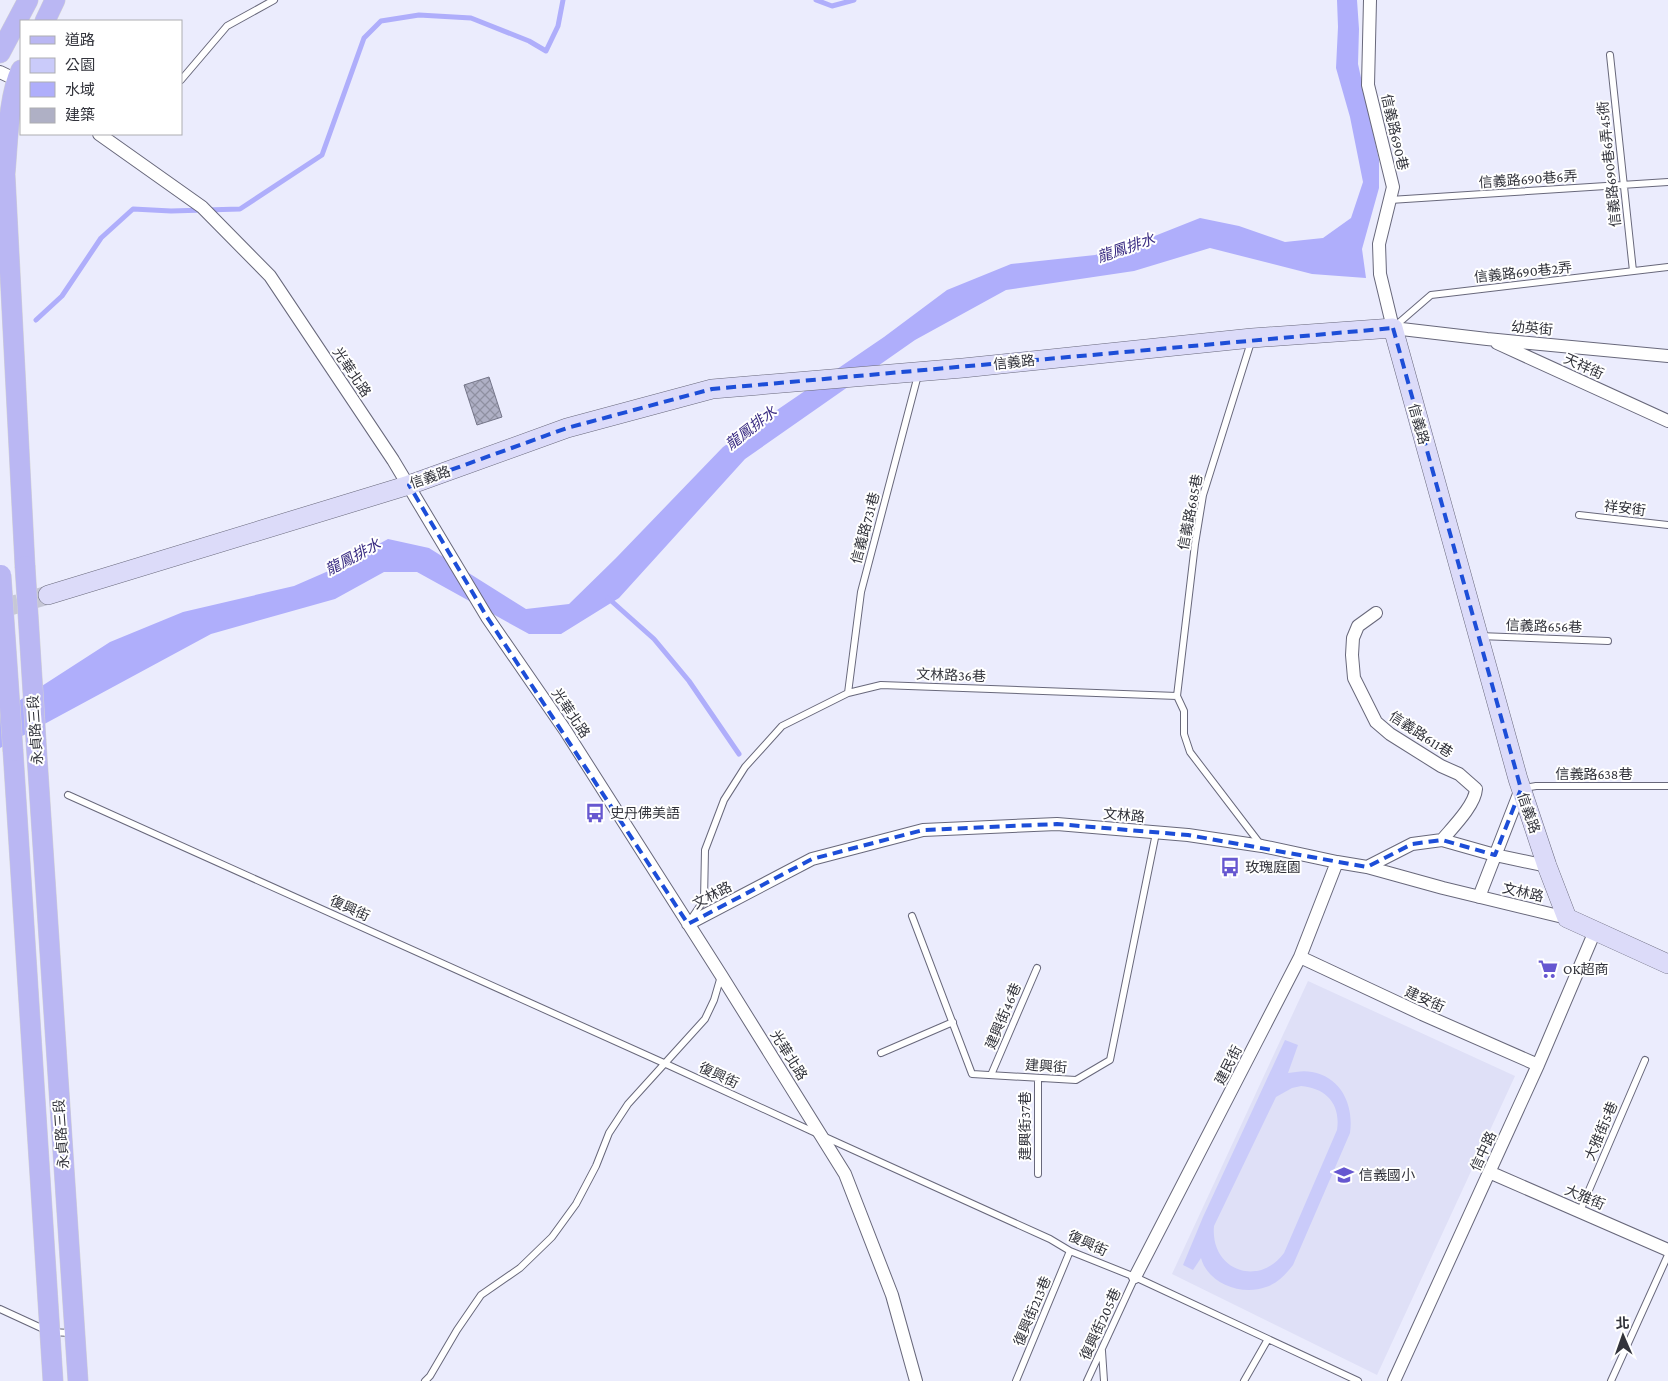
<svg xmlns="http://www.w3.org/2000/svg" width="1668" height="1381" font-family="'Crimson Pro','Noto Sans TC',serif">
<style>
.built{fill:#dfe0f7}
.green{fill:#cacbfa;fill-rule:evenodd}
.water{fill:#afaefb}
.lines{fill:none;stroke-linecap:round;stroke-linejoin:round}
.stream{stroke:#afaefb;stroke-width:5}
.building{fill:url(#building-cross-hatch);stroke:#747588}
.secondary-tunnel{stroke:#c6c7d6;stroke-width:19;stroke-dasharray:19 9;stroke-linecap:butt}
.lane-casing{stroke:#68687b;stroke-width:8}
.street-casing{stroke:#68687b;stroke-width:14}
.secondary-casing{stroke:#68687b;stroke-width:20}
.primary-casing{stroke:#d2d2d4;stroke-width:21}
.lane{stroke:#fff;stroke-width:6}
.street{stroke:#fff;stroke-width:12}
.secondary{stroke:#dcdbf9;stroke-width:19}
.primary{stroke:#bab7f3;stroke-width:20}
.primary-bridge-casing{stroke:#d2d2d4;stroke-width:21;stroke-linecap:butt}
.primary-bridge{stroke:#bab7f3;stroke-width:20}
.marked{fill:none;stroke:#1d4ed8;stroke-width:4;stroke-dasharray:10 6;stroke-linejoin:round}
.labels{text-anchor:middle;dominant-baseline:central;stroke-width:4;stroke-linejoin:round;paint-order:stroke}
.street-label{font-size:14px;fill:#32333b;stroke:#fff}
.poi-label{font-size:14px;fill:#32333b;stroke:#fff;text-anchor:start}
.water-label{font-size:15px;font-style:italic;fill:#392b82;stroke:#fff}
</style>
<defs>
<pattern id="building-cross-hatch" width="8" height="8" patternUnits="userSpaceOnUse" patternTransform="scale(1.25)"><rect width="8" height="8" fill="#afb0c5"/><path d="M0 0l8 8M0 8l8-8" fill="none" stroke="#8f90a1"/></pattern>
</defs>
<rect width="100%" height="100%" fill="#ebecfd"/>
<path class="built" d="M1308,981L1515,1076L1377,1375L1172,1274Z"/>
<path class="green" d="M1285,1040L1298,1045L1288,1073C1296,1072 1303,1070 1312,1072C1341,1077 1354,1105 1350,1133L1293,1265C1286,1274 1278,1283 1266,1287C1242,1296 1208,1284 1201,1258L1193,1270L1183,1265L1203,1217ZM1301,1086C1326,1088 1341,1104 1337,1130L1284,1253C1258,1288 1210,1270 1214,1226L1276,1097L1292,1088Z"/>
<path class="water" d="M1337,0H1357L1359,29L1358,64L1379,160V188L1362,249L1366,278L1312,274L1210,248L1134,271L1006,290L915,340L745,459L619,598L561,634H529L417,572H384L335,599L211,634L0,748V713L110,642L183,612L294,586L333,569L388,539L429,548L526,609L569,604L616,558L723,447L884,337L947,290L1011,264L1095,255L1142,241L1200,218L1239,226L1285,242L1323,238L1351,218L1363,182L1350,117L1336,68L1338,27Z"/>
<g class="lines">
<path class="stream" d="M816,0L832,6L854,0
M36,320L62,296L101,238L133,209L171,211L240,209L322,155L364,38L381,21L419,15L471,18L529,41L546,51L558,26L563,0
M608,598L654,639L689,681L739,754"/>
</g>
<path class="building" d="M489,377L502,417L477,425L464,385Z"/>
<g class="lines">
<path class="secondary-tunnel" d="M0,609L48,595"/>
<defs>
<path id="lane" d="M1610,55L1633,271
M181,80L227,26L274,0
M1390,200L1668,182
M1394,327L1431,295L1668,267
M1579,515L1668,525
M1479,636L1608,641
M848,693L861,592L918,375
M1177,696L1195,544L1203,495L1251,342
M1524,788L1536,786H1668
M68,795L666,1064L816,1133
M912,916L972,1074L1076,1080L1110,1060L1156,833
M691,919L704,900L705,850L724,800L745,767L782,726L848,693L881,685L1177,696L1184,711V734L1190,752L1261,845
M881,1053L953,1022
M991,1075L1037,968
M825,1137L1050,1239L1070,1251L1135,1277L1358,1381
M1038,1174V1078
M1580,1211L1645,1060
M0,1309L50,1332L71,1333
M1102,1351L1104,1381
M425,1381L430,1376L457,1330L481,1295L520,1268L552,1237L576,1204L596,1166L609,1133L628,1104L705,1019L714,1000L721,976
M1016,1381L1070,1251
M1087,1381L1135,1277
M1244,1381L1268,1339
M1611,1381L1668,1255"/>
<path id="street" d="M1370,0L1368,85L1393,187L1379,244L1380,274L1393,328L1487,339L1668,356
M0,72L21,82
M99,134L202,207L270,276L393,460L487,617L565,730L721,975L845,1174L892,1295L916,1381
M1497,343L1668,421
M1376,613L1358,626L1353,638L1352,655L1354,678L1376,722L1390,734L1441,766L1459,774L1476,789C1475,805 1453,827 1442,840
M1367,867L1412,844L1442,840L1495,855L1547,866
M1479,897L1521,789
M688,924L812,859L923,830L1057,824L1188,835L1262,846L1337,862L1367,867L1443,888L1567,918
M1300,957L1422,1014L1538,1065
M1489,1172L1668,1250
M1135,1277L1300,957L1337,862
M1394,1381L1538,1065L1595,931"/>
<path id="secondary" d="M48,595L409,485L567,428L712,389L963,368L1252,338L1393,328L1518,779L1547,866L1567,918L1668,964"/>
<path id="primary" d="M45,21L55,0
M0,53L28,0
M21,70C8,97 8,143 5,174L25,566
M36,741L78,1381
M13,751L53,1381"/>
</defs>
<use href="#lane" class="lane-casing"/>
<use href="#street" class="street-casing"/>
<use href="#secondary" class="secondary-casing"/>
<use href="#primary" class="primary-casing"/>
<use href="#lane" class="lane"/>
<use href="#street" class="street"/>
<use href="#secondary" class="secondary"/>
<use href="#primary" class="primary"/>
<defs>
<path id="primary-bridge" d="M25,566L36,741
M1,575L13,751"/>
</defs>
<use href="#primary-bridge" class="primary-bridge-casing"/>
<use href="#primary-bridge" class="primary-bridge"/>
</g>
<path class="marked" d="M1393,328L1521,789L1495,855L1442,840L1412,844L1367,867L1188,835L1057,824L923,830L812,859L688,924L487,617L409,485L567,428L712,389Z"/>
<defs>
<symbol id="bus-bare" viewBox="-9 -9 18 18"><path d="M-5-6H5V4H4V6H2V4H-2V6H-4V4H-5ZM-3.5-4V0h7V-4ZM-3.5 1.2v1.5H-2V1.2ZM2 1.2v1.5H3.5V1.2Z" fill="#6657d0" stroke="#fff" stroke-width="2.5" paint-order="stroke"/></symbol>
<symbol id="supermarket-bare" viewBox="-9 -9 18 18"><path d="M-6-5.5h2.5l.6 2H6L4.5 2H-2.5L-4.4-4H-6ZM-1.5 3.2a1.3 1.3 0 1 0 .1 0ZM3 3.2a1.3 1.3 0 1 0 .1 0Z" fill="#6657d0" stroke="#fff" stroke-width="2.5" paint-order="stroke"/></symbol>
<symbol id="school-bare" viewBox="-9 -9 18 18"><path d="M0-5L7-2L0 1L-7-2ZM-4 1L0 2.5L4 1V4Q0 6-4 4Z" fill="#6657d0" stroke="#fff" stroke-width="2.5" paint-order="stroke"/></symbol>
</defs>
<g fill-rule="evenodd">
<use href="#bus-bare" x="581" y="799" width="28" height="28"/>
<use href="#bus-bare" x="1216" y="853" width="28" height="28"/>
<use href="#supermarket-bare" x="1534" y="955" width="28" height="28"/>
<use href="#school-bare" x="1330" y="1161" width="28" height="28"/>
</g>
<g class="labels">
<g class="street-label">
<text transform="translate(1395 132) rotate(77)">信義路690巷</text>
<text transform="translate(1609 164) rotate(-96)">信義路690巷6弄45衖</text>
<text transform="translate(1528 179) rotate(-4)">信義路690巷6弄</text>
<text transform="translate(1523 272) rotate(-6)">信義路690巷2弄</text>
<text transform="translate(1532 328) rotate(5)">幼英街</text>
<text transform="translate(1014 362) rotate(-6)">信義路</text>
<text transform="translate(1584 366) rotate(24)">天祥街</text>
<text transform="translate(352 372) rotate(56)">光華北路</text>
<text transform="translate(1419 424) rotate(74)">信義路</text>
<text transform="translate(430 477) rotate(-19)">信義路</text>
<text transform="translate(1625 508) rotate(7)">祥安街</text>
<text transform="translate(1190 512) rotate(-79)">信義路685巷</text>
<text transform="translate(865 528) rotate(-75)">信義路731巷</text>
<text transform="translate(1544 626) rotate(2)">信義路656巷</text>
<text transform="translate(951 675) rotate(2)">文林路36巷</text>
<text transform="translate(571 713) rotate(56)">光華北路</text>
<text transform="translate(35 730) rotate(-94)">永貞路三段</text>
<text transform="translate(1421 734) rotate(33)">信義路611巷</text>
<text x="1594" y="774">信義路638巷</text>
<text transform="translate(1529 813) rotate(71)">信義路</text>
<text transform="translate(1124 815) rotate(5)">文林路</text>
<text transform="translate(1523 892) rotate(13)">文林路</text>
<text transform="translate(712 895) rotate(-28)">文林路</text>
<text transform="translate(350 908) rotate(24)">復興街</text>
<text transform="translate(1425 999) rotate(24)">建安街</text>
<text transform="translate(1003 1016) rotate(-67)">建興街46巷</text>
<text transform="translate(789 1055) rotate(58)">光華北路</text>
<text transform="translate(1228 1065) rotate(-63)">建民街</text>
<text transform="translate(1046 1066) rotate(4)">建興街</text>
<text transform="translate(719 1075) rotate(25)">復興街</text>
<text transform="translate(1025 1126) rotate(-90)">建興街37巷</text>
<text transform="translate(1601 1131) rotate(-67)">大雅街5巷</text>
<text transform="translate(61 1134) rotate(-94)">永貞路三段</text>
<text transform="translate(1483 1151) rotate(-65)">信中路</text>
<text transform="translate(1585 1197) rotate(23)">大雅街</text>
<text transform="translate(1088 1243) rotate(24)">復興街</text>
<text transform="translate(1032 1311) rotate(-67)">復興街213巷</text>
<text transform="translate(1100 1324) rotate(-65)">復興街205巷</text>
</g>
<g class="poi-label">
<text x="610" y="813">史丹佛美語</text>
<text x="1245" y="867">玫瑰庭園</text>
<text x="1563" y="969">OK超商</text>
<text x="1359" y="1175">信義國小</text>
</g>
<g class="water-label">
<text transform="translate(1126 248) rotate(-19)">龍鳳排水</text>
<text transform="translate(751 428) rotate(-38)">龍鳳排水</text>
<text transform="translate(353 557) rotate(-28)">龍鳳排水</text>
</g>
</g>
<rect x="20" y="20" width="162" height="115" fill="#ffffff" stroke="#adadb1"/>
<rect x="30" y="36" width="25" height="8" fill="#bab7f3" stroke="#adadb1"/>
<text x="65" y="45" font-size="15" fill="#32333b">道路</text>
<rect x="30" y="58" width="25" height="15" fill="#cacbfa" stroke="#adadb1"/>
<text x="65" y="70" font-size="15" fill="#32333b">公園</text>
<rect x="30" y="82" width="25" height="15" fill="#afaefb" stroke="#adadb1"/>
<text x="65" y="95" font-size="15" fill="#32333b">水域</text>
<rect x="30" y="108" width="25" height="15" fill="#afb0c5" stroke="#adadb1"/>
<text x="65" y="120" font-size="15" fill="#32333b">建築</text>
<g transform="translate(1623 1336) rotate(358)" stroke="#ffffff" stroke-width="4" paint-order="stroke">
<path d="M0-4L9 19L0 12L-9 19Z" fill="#32333b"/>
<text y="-8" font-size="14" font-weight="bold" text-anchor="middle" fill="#32333b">北</text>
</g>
</svg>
